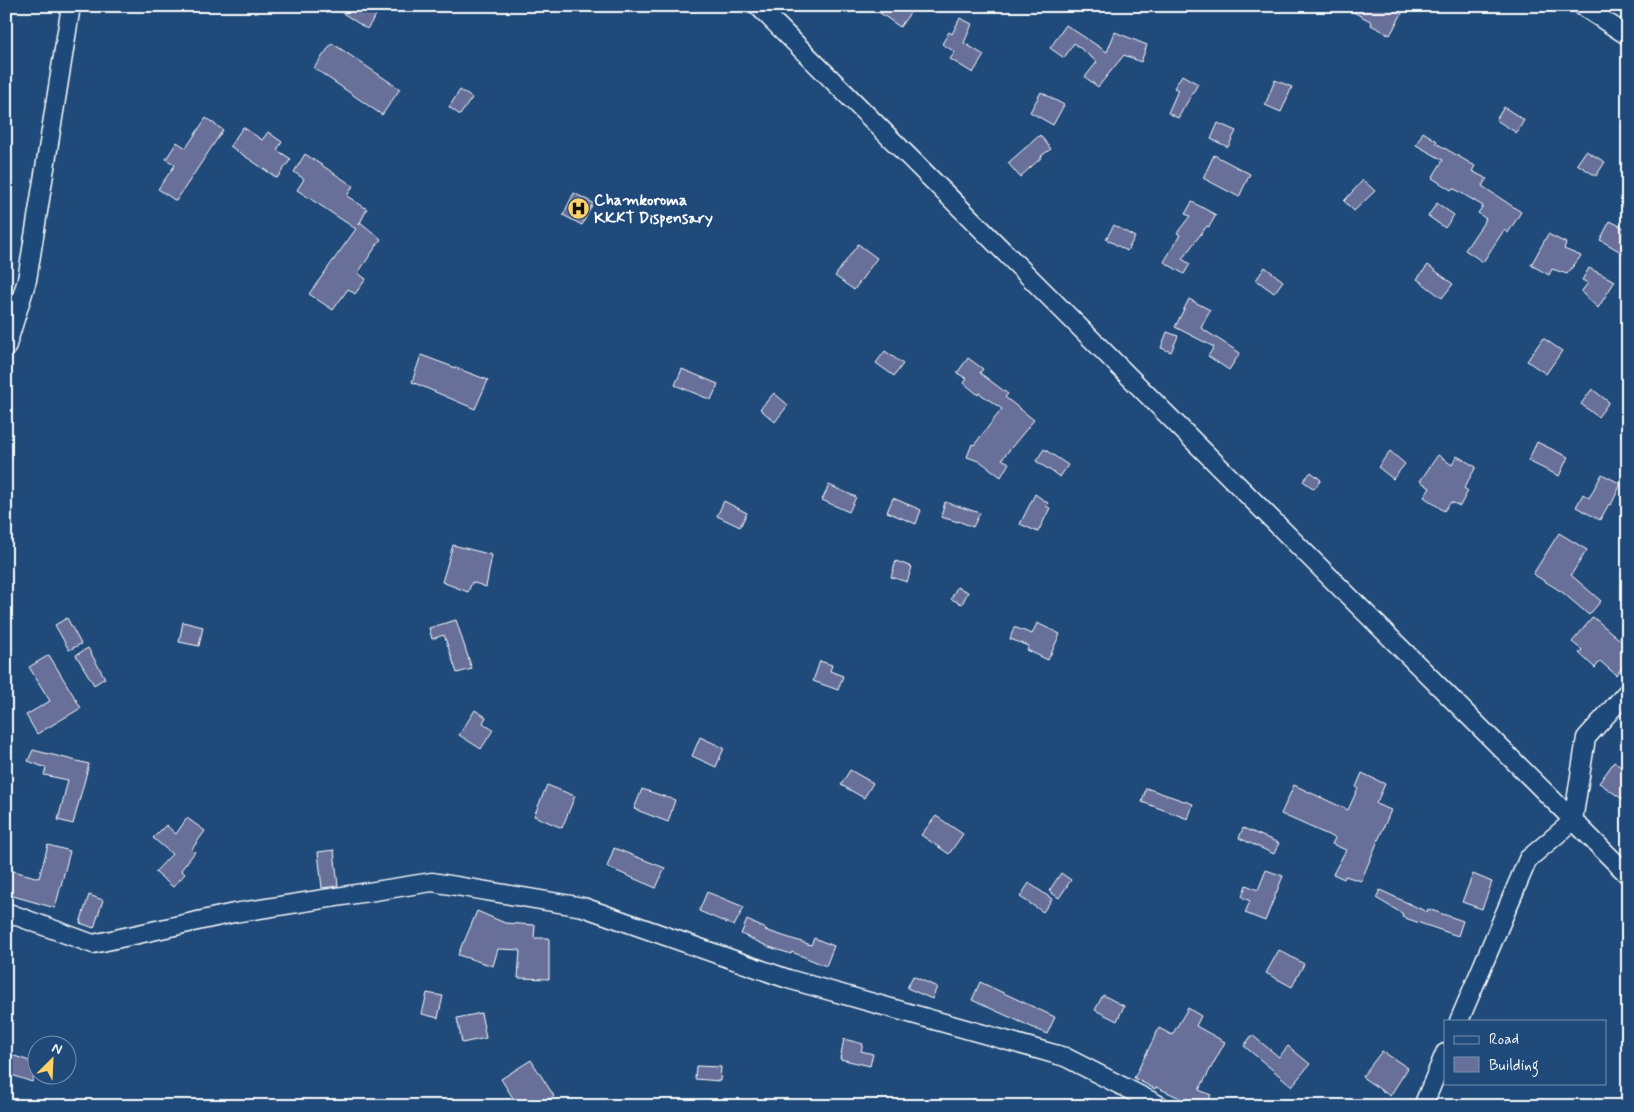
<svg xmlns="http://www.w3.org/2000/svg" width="1634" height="1112" font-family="Mynerve,sans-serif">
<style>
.building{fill:#67709a;stroke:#fff}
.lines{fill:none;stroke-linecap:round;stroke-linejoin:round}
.minor-casing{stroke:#fff;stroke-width:21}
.minor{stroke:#1f4a7a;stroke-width:18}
.labels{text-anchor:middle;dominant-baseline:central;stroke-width:4.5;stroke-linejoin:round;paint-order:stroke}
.poi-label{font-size:16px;font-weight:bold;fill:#fff;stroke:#1f4a7a;text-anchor:start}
</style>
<rect width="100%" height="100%" fill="#1f4a7a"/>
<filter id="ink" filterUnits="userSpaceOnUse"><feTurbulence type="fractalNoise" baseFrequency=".02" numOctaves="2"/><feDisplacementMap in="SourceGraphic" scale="10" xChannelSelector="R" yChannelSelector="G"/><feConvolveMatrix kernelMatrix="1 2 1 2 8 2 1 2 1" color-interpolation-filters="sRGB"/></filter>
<g filter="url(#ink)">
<path class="building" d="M332,6H382L367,29Z
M870,6H915L900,27Z
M1342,6H1406L1390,35L1371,25L1372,22Z
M960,18L972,24L964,43L984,55L973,73L950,59L955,52L942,44L949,32L952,34Z
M1066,25L1107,52L1115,32L1147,45L1141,62L1124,55L1098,87L1085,77L1097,62L1074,43L1064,58L1050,48Z
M332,43L400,89L382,115L314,68Z
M1182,75L1198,84L1178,118L1168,113L1178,90L1174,88Z
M1275,80L1292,87L1281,112L1265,105Z
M460,90L472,98L460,115L449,107Z
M1041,92L1064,105L1053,125L1030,112Z
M1504,107L1524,120L1517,133L1496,120Z
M206,118L223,130L176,201L158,189L175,165L166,159L177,142L186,148Z
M1218,123L1236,131L1228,147L1211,139Z
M243,127L262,140L268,132L282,142L277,150L291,159L277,178L230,146Z
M1423,132L1437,141L1436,143L1475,166L1472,171L1487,179L1482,186L1521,212L1508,233L1504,230L1483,262L1465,250L1486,219L1478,213L1483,206L1453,188L1451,190L1432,178L1443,160L1416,145Z
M1040,135L1051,149L1041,156L1042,157L1020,177L1008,163Z
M1586,151L1605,162L1596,176L1577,164Z
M305,154L353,186L347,196L367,209L359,225L360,222L381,239L358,273L366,279L355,294L348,289L333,310L309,294L356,229L297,190L304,179L294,172Z
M1214,155L1250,174L1239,197L1203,178Z
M1363,180L1375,191L1354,211L1344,201Z
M574,193L593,203L582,225L563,215Z
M1192,202L1216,215L1209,227L1207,226L1182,259L1190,264L1184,274L1164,262L1180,235L1177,233L1190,216L1185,214Z
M1437,203L1454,215L1445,228L1428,216Z
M1610,221L1628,230V256L1600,240Z
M1114,225L1135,237L1127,251L1106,239Z
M1548,234L1566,243L1564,249L1581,256L1567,274L1552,269L1549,275L1531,265Z
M858,244L877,258L854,290L835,276Z
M1428,265L1453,284L1442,298L1417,279Z
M1265,267L1283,281L1274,293L1256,280Z
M1589,268L1615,281L1598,308L1581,292L1588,283L1582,280Z
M1189,299L1210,310L1201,328L1240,353L1229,370L1208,356L1214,347L1175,327Z
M1167,332L1178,336L1171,352L1161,348Z
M1543,338L1562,351L1546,374L1527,361Z
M885,351L903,364L894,376L876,363Z
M421,355L488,380L475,409L412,382Z
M968,358L983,369L980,373L1008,394L1005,397L1034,420L1002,459L1009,463L1001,477L981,462L967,457L972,444L974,445L1002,409L979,393L978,395L964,383L967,379L957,373Z
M682,369L718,384L711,400L675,385Z
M1592,389L1609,402L1598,417L1581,404Z
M774,393L788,405L775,422L760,409Z
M1537,442L1568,457L1559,476L1528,461Z
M1044,449L1068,465L1060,477L1036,461Z
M1390,451L1405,464L1393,479L1378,467Z
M1438,455L1452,465L1457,456L1476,467L1464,488L1468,491L1460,506L1451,502L1444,511L1424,497L1430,488L1420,481Z
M1311,472L1321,480L1314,489L1303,481Z
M1602,474L1621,484L1611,505L1609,504L1600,520L1576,507L1583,494L1589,498Z
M829,485L856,497L849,512L822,500Z
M1035,494L1048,503L1046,506L1050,508L1038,532L1020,524Z
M893,498L921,510L916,524L887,512Z
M724,501L747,513L740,527L717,516Z
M945,502L980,513L973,527L958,521V522L941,517Z
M1559,533L1587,550L1571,575L1601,601L1589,615L1562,592L1533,574Z
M453,545L492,555L486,587L472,582L468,592L442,582Z
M896,561L912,567L907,582L891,577Z
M957,587L968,592L962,604L951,599Z
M1593,617L1619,639L1628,628V661L1616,675L1600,661L1595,668L1579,653L1582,650L1572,642Z
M67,618L81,644L69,650L55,625Z
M456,620L472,669L457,673L444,635L432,639L429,628Z
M183,622L203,627L199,646L179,642Z
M1037,623L1060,634L1048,660L1027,650L1029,646L1010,639L1014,627L1032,634Z
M88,648L105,678L94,685L76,655Z
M49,655L81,708L37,734L26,715L50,701L29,667Z
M820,661L832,665L830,671L843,676L838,690L813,681Z
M475,710L486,717L483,723L493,730L481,749L459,735Z
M700,737L724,748L716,767L692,756Z
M33,750L89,764L73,824L58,820L68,780L44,775L46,768L28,761Z
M1614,762L1628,772V803L1599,783Z
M850,770L873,783L864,798L841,785Z
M1362,773L1385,784L1376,804L1391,810L1361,881L1345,876L1344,879L1333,874L1346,850L1332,844L1335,838L1281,814L1294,785L1348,810L1358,788L1356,787Z
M547,785L575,796L562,828L534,816Z
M1146,788L1193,804L1188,819L1142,802Z
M642,789L675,800L668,822L634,809Z
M936,816L963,834L949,854L921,835Z
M187,818L205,831L192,849L195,852L181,870L185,874L173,887L155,872L172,854L153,838L166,825L176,834Z
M1243,828L1279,843L1274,854L1239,838Z
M48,845L70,851L55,908L6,894V882L10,870L39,878Z
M614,848L665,868L656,888L607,867Z
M334,850L338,886L322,888L318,852Z
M1266,870L1283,876L1265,921L1245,913L1250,901L1242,897L1246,885L1258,890Z
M1061,873L1071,880L1059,898L1049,891Z
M1473,874L1492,882L1482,909L1462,902Z
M1029,883L1052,899L1043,912L1020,897Z
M1380,890L1427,912L1428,909L1463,921L1458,936L1402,917L1403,914L1376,898Z
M707,892L744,907L734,926L699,911Z
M89,895L103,900L94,928L80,923Z
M477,911L505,923L535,925L534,938H549V979L518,978L520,950L498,949L493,966L458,955L463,942H464Z
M747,920L766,929L765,930L811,945L814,938L834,946L826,966L792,952L791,954L769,947L741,934Z
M1279,950L1304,964L1292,987L1266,973Z
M913,976L937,987L932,999L907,988Z
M980,982L1055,1017L1047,1034L972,1000Z
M427,993L443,996L438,1018L422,1014Z
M1103,995L1124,1006L1117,1021L1095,1010Z
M1188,1008L1201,1016L1196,1026L1225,1042L1199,1090L1211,1095L1206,1106H1197L1156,1087L1155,1089L1134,1078L1159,1028L1172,1035Z
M481,1013L486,1038L462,1043L457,1018Z
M1252,1035L1279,1057L1288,1046L1310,1064L1292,1086L1244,1046Z
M844,1039L863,1044L861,1051L873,1054L870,1066L840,1059Z
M1382,1051L1408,1068L1390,1096L1362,1077Z
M6,1053L38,1064L32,1082L6,1073Z
M531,1060L554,1096L540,1106H518L501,1079Z
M696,1066L721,1067L720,1081L695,1079Z"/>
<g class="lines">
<defs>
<path id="minor" d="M758,6L1628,875
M1582,6L1628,36
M6,348L27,280L71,6
M6,912L93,944L234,913L432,882L583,907L788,979L1065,1057L1161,1106
M1459,1021L1528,859L1573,821L1586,738L1628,691
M1423,1106L1445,1053"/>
</defs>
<use href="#minor" class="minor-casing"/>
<use href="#minor" class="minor"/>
</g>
</g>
<defs>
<symbol id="hospital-disc" viewBox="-11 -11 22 22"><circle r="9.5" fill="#ffd166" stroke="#1f4a7a"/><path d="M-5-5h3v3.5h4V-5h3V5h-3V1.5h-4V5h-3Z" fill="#111"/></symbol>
</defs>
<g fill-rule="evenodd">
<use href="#hospital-disc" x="566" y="196" width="25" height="25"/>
</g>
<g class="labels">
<g class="poi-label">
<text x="594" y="200">Chamkoroma<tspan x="594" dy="18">KKKT Dispensary</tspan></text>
</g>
</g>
<rect width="1634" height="1112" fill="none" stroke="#1f4a7a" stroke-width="25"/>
<rect x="12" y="12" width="1609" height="1087" fill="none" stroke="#fff" stroke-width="2" filter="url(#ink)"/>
<rect x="1444" y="1020" width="162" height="65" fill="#1f4a7a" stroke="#7992af"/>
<rect x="1454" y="1036" width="25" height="8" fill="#1f4a7a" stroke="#7992af"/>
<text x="1489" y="1044" font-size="15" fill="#ffffff">Road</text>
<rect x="1454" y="1057" width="25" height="15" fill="#67709a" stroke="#7992af"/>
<text x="1489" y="1070" font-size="15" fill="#ffffff">Building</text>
<g transform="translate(52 1060) rotate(24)"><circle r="24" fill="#1f4a7a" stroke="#7992af"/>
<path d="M0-4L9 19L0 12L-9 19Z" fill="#ffd166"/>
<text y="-8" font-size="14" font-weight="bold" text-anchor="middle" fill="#ffffff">N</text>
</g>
</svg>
